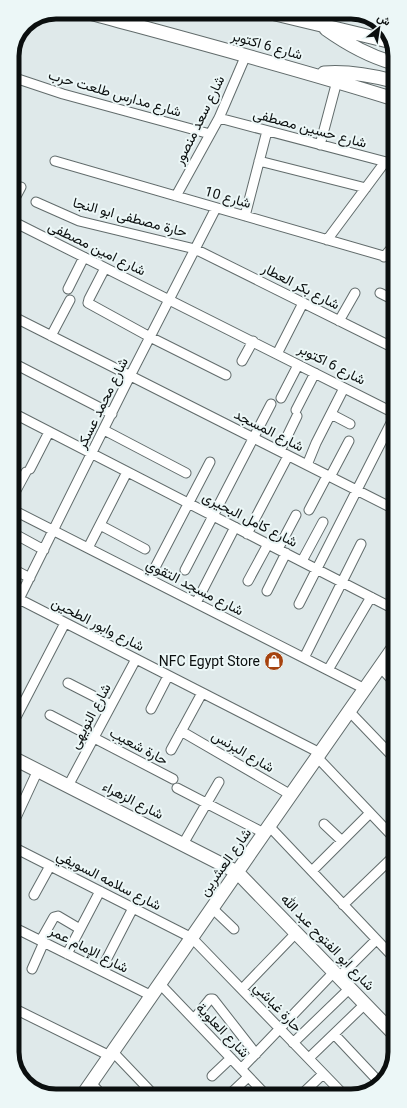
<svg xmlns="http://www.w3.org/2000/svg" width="407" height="1108" font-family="Roboto,Vazirmatn,sans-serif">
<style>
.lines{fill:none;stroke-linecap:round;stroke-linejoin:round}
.street-casing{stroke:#626c6c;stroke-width:11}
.secondary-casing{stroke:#626c6c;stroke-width:15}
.street{stroke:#fff;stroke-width:9}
.secondary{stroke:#fff;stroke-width:13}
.labels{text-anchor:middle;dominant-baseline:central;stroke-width:4;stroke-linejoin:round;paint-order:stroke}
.street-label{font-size:14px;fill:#0b0f0f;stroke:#ecf7f7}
.poi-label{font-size:14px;fill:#0b0f0f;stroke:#ecf7f7;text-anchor:end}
.rim{fill:none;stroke:#0b0f0f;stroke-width:5}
</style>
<rect width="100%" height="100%" fill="#dfe9ea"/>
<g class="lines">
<defs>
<path id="street" d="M12,54L14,49
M12,77L63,94L210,134
M219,118L394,164
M320,145L337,81
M55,161L394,259
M259,161L366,188
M176,196L219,118L246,55
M36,202L79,221L195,249L394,348
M12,204L21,187
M245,216L267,131
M12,221L394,413
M327,240L385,162
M384,257L394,245
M105,268L89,299L88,303L150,337L226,375
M68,289L84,257
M380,293L394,300
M12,316L394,509
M339,321L355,293
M51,336L70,300
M277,354L303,303
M242,361L253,341
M13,363L112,414
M281,398L298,365
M296,410L315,373
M13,413L394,609
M331,414L350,424
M104,430L186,473
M280,451L297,416
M307,465L316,443L344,388
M30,469L49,432
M330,477L349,441
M13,496L26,472
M13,510L365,689
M309,510L327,476
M100,525L145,549
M13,533L44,550
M247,534L288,456
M88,548L127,472
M278,549L296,515
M302,561L323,522
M13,569L30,578
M185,570L271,404
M149,579L210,462
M248,581L268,544
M267,591L286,553
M13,596L320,753
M196,603L235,527
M299,604L394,417
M13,611L130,376L216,208
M304,658L361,544
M380,667L394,682
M328,670L371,597
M68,683L111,705
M151,709L168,676
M349,711L395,759
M50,715L173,779
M13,723L65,623
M181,731L291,795
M171,750L202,693
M317,757L395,839
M68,786L136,659
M177,788L264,833
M13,824L38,770
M324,824L342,841
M269,826L395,959
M183,844L219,782
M13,847L192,938L344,1095
M312,871L370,813
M34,895L50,866
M343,905L395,855
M212,908L234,929
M13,927L152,996
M41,940L54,917L58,916L80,929
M67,954L100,891
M32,969L44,942
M101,970L133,908
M339,977L376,940
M160,984L266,1095
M242,989L296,933
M13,1008L110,1056
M194,1019L210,999H213L256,1054
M334,1034L380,1083
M293,1043L350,988
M113,1052L154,1095
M309,1058L365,1004
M14,1064L19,1072
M241,1069L334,972
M212,1076L231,1058
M23,1079L39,1090
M91,1083L103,1096
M229,1095L248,1077
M301,1095L323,1074"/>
<path id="secondary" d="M86,12C189,40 292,67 394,99
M267,12L392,42
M326,29C347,44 369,56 393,63
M324,73C348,71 370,75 393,81
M13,758L237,872L395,1035
M82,1096L269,826L394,647"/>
</defs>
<use href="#street" class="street-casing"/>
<use href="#secondary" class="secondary-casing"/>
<use href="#street" class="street"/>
<use href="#secondary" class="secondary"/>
</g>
<defs>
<symbol id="shop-disc" viewBox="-11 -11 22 22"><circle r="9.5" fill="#a6420e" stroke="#ecf7f7"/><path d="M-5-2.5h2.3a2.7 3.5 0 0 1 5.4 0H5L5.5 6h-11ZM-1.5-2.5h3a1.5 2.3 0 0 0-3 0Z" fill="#fff"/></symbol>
</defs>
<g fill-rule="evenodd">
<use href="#shop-disc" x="263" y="650" width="22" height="22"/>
</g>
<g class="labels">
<g class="street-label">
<text transform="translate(267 45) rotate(16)">شارع 6 اكتوبر</text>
<text transform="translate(115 93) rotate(16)">شارع مدارس طلعت حرب</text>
<text transform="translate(199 120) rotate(-64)">شارع سعد منصور</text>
<text transform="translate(310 128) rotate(15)">شارع حسين مصطفى</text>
<text transform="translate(228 197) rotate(16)">شارع 10</text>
<text transform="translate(130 217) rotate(15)">حارة مصطفى ابو النجا</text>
<text transform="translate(97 248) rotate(26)">شارع امين مصطفى</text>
<text transform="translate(301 286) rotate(27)">شارع بكر العطار</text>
<text transform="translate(332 364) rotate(27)">شارع 6 اكتوبر</text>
<text transform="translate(102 403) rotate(-64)">شارع محمد عسكر</text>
<text transform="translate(269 430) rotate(27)">شارع المسجد</text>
<text transform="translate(250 519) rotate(27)">شارع كامل البحيرى</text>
<text transform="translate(195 587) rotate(27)">شارع مسجد التقوي</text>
<text transform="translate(98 624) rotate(27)">شارع وابور الطحين</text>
<text transform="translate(90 716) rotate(-62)">شارع النويهى</text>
<text transform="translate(139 746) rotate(28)">حارة شعيب</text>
<text transform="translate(243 751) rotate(30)">شارع البرنس</text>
<text transform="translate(133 800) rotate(27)">شارع الزهراء</text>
<text transform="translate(225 862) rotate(-55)">شارع العشرين</text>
<text transform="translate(109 880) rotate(27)">شارع سلامه السويفي</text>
<text transform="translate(328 942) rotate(46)">شارع ابو الفتوح عبد الله</text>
<text transform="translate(89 949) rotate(27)">شارع الإمام عمر</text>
<text transform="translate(278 1007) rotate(46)">حارة غباشي</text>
<text transform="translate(223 1030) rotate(46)">شارع العلوية</text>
</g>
<g class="poi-label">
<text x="260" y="661">NFC Egypt Store</text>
</g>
</g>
<path d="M0 0H407V1108H0ZM56 19H351A37 37 0 0 1 388 56V1052A37 37 0 0 1 351 1089H56A37 37 0 0 1 19 1052V56A37 37 0 0 1 56 19Z" fill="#ecf7f7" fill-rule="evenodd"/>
<path class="rim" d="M56 19H351A37 37 0 0 1 388 56V1052A37 37 0 0 1 351 1089H56A37 37 0 0 1 19 1052V56A37 37 0 0 1 56 19Z"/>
<g transform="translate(379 28) rotate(30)" stroke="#ecf7f7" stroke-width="3" paint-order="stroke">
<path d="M0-3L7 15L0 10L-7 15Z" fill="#0b0f0f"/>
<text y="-6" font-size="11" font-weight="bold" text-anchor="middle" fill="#0b0f0f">ش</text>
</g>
</svg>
